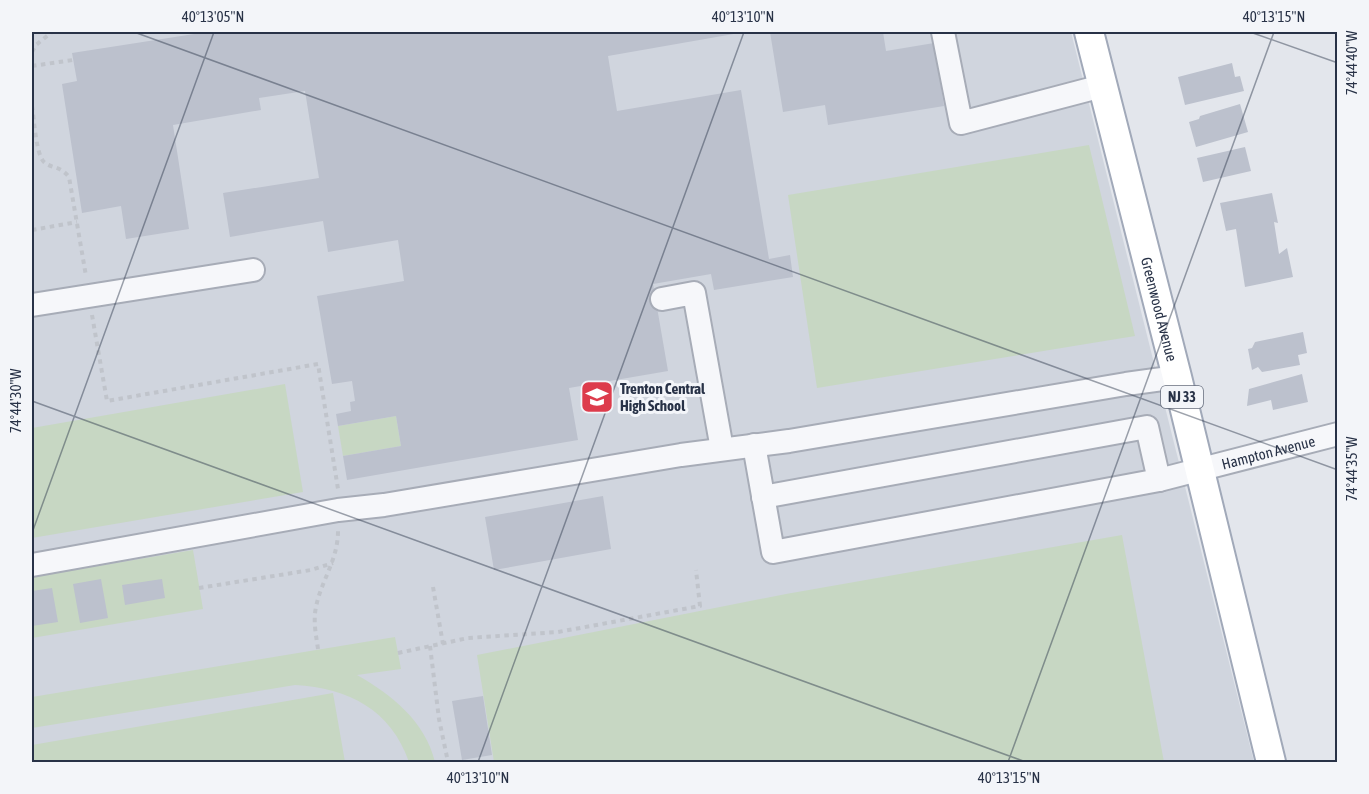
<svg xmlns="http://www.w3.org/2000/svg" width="1369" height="794" font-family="'Asap Condensed',sans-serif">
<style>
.built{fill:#d0d5de}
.green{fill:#c7d7c3}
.building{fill:#bcc1cd}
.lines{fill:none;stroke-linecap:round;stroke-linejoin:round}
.minor-casing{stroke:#a7acb7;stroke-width:26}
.major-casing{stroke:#a1a9b9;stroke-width:32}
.path{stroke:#c0c4cb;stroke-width:4;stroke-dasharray:4.5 4.5;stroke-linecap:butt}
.minor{stroke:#f6f7fa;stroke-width:22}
.major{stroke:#fff;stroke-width:28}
.ticks{fill:none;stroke:#283247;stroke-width:1.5;stroke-opacity:0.45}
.labels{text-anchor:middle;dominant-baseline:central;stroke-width:6;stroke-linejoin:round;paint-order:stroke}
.shield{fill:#f3f5f9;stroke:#656c7c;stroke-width:1.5}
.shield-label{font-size:14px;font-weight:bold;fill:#283247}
.street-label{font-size:15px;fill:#283247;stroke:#f3f5f9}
.poi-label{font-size:15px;font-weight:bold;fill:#283247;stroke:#f3f5f9;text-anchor:start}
.neatline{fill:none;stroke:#283247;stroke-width:2}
.ticks-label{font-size:15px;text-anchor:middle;fill:#283247}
</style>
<rect width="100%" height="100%" fill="#e3e6ec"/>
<path class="built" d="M32,32H1071L1254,762H32Z"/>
<path class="green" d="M1089,145L1135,336L817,388L788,195Z
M285,384L303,492L32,538V428Z
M396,416L401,446L343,456L338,426Z
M1122,535L1164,762H494L477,655L786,594Z
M193,550L203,609L32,638V577Z
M395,637L401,669L357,675C392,695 425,721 435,762H409C391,710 349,688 295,685L32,728V697Z
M333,693L345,762H32V745Z"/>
<path class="building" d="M207,32H745L608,56L617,111L741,90L769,259L790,255L793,277L714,290L711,274L653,284L668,371L569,388L578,440L347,480L343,456L401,446L396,416L338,426L336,414L351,411L350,402L355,401L352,381L332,384L317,296L404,281L398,240L328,252L323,221L230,237L223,193L319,178L305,91L259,98L261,110L173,125L189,229L126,239L121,206L82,213L62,84L77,81L72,53Z
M770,32H883L886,51L934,43L944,106L828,125L825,105L783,112Z
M1232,63L1235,77L1240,76L1244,91L1185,105L1178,77Z
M1240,104L1248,132L1196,147L1189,122L1199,119L1200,116Z
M1245,147L1251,171L1203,182L1197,158Z
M1272,193L1278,223L1274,222L1279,254L1287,248L1293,277L1245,287L1236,229L1226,231L1220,203Z
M1303,332L1307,353L1298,355L1300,365L1262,372L1258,367L1252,370L1248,349L1252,348L1255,342Z
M1302,374L1308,402L1273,410L1271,400L1247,406L1249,389Z
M603,496L611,549L494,570L485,517Z
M101,579L108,618L80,623L73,584Z
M162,579L165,598L125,605L122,585Z
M52,588L58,622L32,626V591Z
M483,696L492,755L462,760L452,701Z"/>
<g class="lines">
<defs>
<g id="minor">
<path d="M943,32L961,123L1102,86"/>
<path d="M662,299L694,293L722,449"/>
<path d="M32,305L253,270"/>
<path id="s1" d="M754,445L773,552L1159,480L1338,434"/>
<path d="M763,497L1147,427L1159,480"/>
<path d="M32,565L338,510L384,505L681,455L789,441L1126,384L1177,377"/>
</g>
<g id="major">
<path id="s2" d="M1089,32L1177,377L1271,762"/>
</g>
</defs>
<use href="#minor" class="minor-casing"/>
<use href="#major" class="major-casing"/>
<path class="path" d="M32,52L36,45L52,32
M32,66L73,60
M32,106C34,118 36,155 44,162C52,169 59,165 69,177L86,276
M32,230L77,222
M92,315L107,401L318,364L338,489
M433,587L443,644
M199,588L311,570L333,563
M430,646L439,719L448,762
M318,649C316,635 313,621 316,607C321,581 338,560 338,531
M398,653L468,638L558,632L700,606L696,570"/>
<use href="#minor" class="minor"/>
<use href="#major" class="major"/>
</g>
<path class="ticks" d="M134,32L1338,470M1250,32L1338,63M32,401L1026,762M32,533L214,32M478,762L744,32M1008,762L1274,32"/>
<defs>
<symbol id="school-square" viewBox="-11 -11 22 22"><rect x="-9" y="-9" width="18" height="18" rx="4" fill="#dd3c4c" stroke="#f3f5f9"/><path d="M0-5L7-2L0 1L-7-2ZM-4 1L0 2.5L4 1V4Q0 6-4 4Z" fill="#fff"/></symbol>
</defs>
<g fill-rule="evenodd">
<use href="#school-square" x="578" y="378" width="38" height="38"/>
</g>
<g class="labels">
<rect class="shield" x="1161" y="386" width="42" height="22" rx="4.5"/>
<g class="shield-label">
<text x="1182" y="397">NJ 33</text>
</g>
<g class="street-label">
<text stroke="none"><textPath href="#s2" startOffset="286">Greenwood Avenue</textPath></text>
<text stroke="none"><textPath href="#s1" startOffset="614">Hampton Avenue</textPath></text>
</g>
<g class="poi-label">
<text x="620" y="388">Trenton Central<tspan x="620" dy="17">High School</tspan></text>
</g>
</g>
<rect width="1369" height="794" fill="none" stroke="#f3f5f9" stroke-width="66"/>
<rect x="33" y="33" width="1303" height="728" class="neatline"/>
<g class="ticks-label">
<text x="213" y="22">40°13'05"N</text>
<text x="743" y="22">40°13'10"N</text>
<text x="1274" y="22">40°13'15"N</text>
<text transform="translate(1352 63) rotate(-90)" y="5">74°44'40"W</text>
<text transform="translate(16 401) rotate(-90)" y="5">74°44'30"W</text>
<text transform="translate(1352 469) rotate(-90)" y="5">74°44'35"W</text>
<text x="478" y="783">40°13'10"N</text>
<text x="1009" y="783">40°13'15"N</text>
</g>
</svg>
